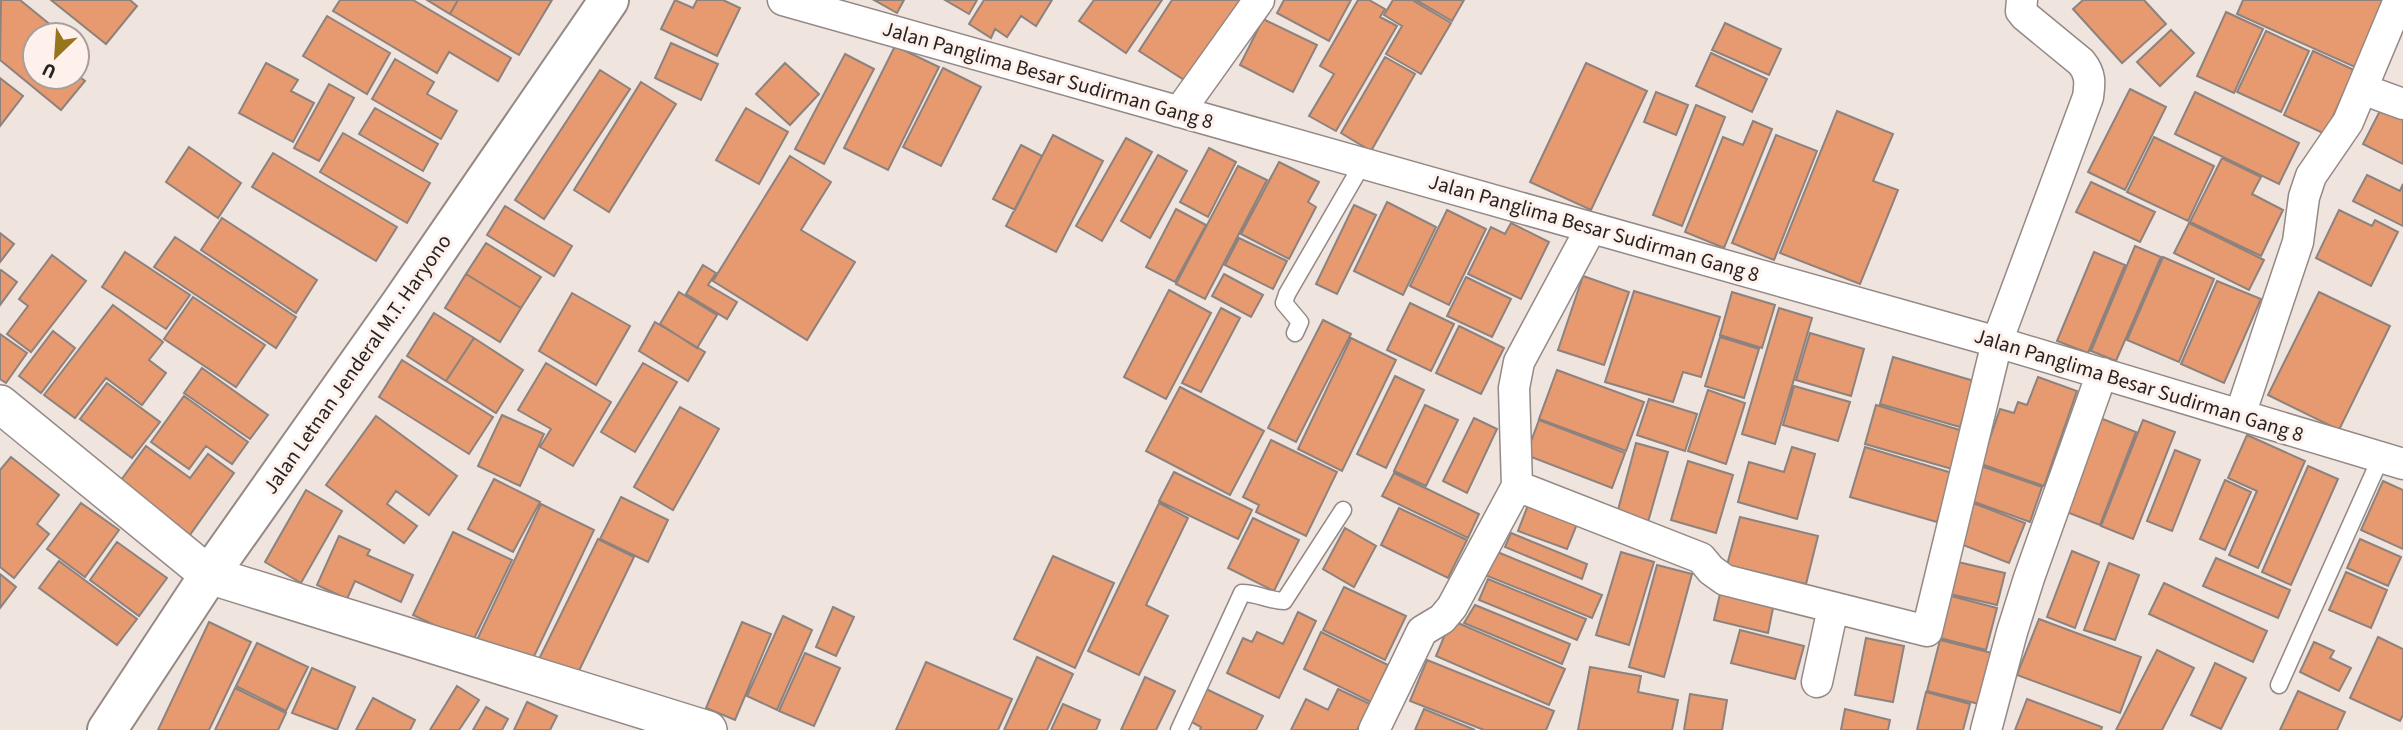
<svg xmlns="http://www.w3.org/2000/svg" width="2403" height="730" font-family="'Source Sans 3',sans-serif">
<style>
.building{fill:#e7996f;stroke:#8d827d;stroke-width:2}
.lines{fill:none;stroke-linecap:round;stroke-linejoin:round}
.service-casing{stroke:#958985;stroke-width:19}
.minor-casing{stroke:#958985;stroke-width:33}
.tertiary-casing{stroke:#958985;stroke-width:40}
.secondary-casing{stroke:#958985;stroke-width:42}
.service{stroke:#fff;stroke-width:16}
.minor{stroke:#fff;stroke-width:30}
.tertiary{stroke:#fff;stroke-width:37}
.secondary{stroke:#fff;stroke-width:38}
.labels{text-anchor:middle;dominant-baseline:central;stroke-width:6;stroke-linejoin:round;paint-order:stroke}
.street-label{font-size:21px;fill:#272321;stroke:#fef1ec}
</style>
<rect width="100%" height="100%" fill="#f0e4df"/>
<path class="building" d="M1,0H20L63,35H35V77H77V75L85,81L61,110L0,60Z
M51,0H130L137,6L106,44Z
M340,0H413L511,58L498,81L449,52L437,73L333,11Z
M427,0H458L450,14Z
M458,0H552L519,55L450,14Z
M675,0L693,8L697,0H723L740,8L717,56L661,29Z
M874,0H904L897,13Z
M945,0H977L969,14Z
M984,0H1052L1036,26L1021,16L1007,37L995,29L991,38L969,24Z
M1094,0H1162L1126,53L1079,21Z
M1172,0H1243L1189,83L1139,51Z
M1284,0H1351L1329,41L1277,13Z
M1358,0H1369L1385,9L1380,17L1397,26L1336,131L1309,116L1334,74L1320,66Z
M1393,0H1412L1451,23L1421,74L1386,54L1402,26L1384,15Z
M1416,0H1464L1452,21Z
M2083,0H2144L2166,24L2122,63L2073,9Z
M2243,0H2385L2355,67L2237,14Z
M2226,12L2263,29L2234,93L2197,76Z
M327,16L390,53L367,94L303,56Z
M1263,19L1317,45L1293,92L1240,65Z
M1725,23L1781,49L1769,75L1712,50Z
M2171,30L2194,53L2160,86L2137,62Z
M2266,31L2309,51L2281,112L2237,92Z
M671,43L718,64L701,100L655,78Z
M895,46L939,67L888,170L844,148Z
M2313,51L2354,70L2325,134L2284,115Z
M1711,53L1767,79L1752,112L1696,86Z
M845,54L874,69L824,164L795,149Z
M1385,57L1415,74L1371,151L1341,133Z
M395,59L434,82L427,94L457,111L441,139L372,99Z
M266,63L298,80L291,91L314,103L293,142L239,113Z
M785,63L819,94L790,125L756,94Z
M1586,63L1647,91L1591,210L1530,182Z
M943,68L981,87L941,166L903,147Z
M600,70L630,89L544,219L515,200Z
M0,78L23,96L0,126Z
M641,82L676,104L609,212L574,190Z
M329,84L354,98L319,161L294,148Z
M2130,89L2166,107L2125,190L2088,172Z
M1656,92L1688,105L1676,135L1644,122Z
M2195,92L2299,143L2279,184L2175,134Z
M2384,103L2403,112V164L2363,144Z
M1696,105L1725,117L1682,226L1653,215Z
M375,108L438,144L423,171L359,134Z
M746,108L788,132L759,184L716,160Z
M1837,111L1893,134L1873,181L1898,190L1860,284L1780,253Z
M1753,121L1772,129L1724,248L1685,232L1723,137L1743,145Z
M343,133L430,183L407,223L320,172Z
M1053,135L1103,161L1056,252L1006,226Z
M1776,135L1817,151L1774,260L1732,243Z
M2154,137L2214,166L2188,221L2127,192Z
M1126,138L1152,152L1102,241L1076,226Z
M1021,145L1042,156L1015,210L993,199Z
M189,147L241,183L218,218L166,182Z
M1209,148L1236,162L1208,217L1180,202Z
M273,153L397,227L376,261L252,187Z
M1158,155L1187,171L1150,238L1121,221Z
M790,156L831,182L801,230L855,262L807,340L713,281Z
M2222,158L2261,177L2252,194L2283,210L2261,256L2190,222Z
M1279,162L1319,182L1308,202L1316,207L1289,259L1241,234Z
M1238,166L1267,180L1205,299L1176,284Z
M2367,175L2400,191L2403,184V226L2353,201Z
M2091,182L2155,212L2140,242L2076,212Z
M1387,202L1436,227L1403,295L1354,271Z
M1354,205L1376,215L1337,294L1316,284Z
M505,206L572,246L554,276L487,235Z
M1176,209L1206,225L1175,282L1146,267Z
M1447,210L1486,229L1449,305L1410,286Z
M2339,210L2372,226L2375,220L2398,232L2371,286L2316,258Z
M222,218L317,280L296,313L201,250Z
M1511,223L1549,242L1521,299L1468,274L1491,227L1505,234Z
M2189,223L2264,260L2249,290L2174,253Z
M0,233L14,244L0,262Z
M175,237L296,317L276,348L154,267Z
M1239,238L1287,261L1273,289L1225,265Z
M486,243L541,277L521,308L466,274Z
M2135,246L2161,257L2116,361L2091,351Z
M125,252L190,295L166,329L102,287Z
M2094,252L2125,265L2088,353L2057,341Z
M52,255L86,281L31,352L7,334L28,306L19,299Z
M2163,257L2214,279L2179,362L2127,340Z
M703,265L716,273L708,285L737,302L727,319L686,294Z
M1,270L17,282L0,305V271Z
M466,274L521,308L500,342L445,308Z
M1224,274L1263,295L1251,317L1212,296Z
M1583,276L1629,292L1604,365L1558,350Z
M1466,277L1511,299L1492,337L1447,316Z
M2217,281L2261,299L2224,383L2181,364Z
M1169,290L1211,313L1166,399L1124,377Z
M1634,291L1720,317L1701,377L1683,372L1673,402L1605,382Z
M679,292L717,315L697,348L660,324Z
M1732,292L1775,305L1762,348L1720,335Z
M2319,292L2390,326L2339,430L2268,395Z
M572,293L630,326L596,385L539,351Z
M193,297L265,345L236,387L164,339Z
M1410,303L1454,324L1431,371L1387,350Z
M113,305L163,342L149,360L166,373L142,405L106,378L75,418L44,395Z
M1221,308L1240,318L1201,392L1182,383Z
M1779,308L1812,318L1775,444L1742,434Z
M434,313L474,338L446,381L407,356Z
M1323,320L1351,334L1296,442L1268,428Z
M655,322L705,352L688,381L639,351Z
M1459,326L1504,348L1481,394L1436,373Z
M53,331L75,348L41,393L19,376Z
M1810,333L1864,349L1851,396L1796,380Z
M0,334L27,353L6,383L0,379Z
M1720,337L1759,349L1744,398L1705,386Z
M474,338L523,370L496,413L446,381Z
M1351,338L1396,360L1342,471L1298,449Z
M1893,357L1974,381L1960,427L1880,404Z
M402,360L493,417L469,454L379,397Z
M546,363L611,402L573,466L540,447L551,429L518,410Z
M643,363L677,382L635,452L601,432Z
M202,368L268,415L250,439L184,393Z
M1557,370L1644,402L1626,451L1539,419Z
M1395,376L1424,390L1386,468L1357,454Z
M2038,377L2077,391L2044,486L1981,464L2000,409L2014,413L2018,402L2027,405Z
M107,383L160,422L132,458L80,419Z
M1794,386L1850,402L1838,441L1783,425Z
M1180,387L1264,431L1230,495L1146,451Z
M1708,390L1745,403L1726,464L1688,451Z
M184,396L248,442L232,464L206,446L189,469L151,442Z
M1649,399L1697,414L1685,451L1637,435Z
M1425,405L1458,420L1426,486L1394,471Z
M1876,405L1963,431L1952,469L1865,444Z
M680,407L719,429L673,510L634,487Z
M502,415L544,434L520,486L478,466Z
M376,416L457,476L429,515L396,491L387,504L417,526L404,543L326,485Z
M1474,418L1497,429L1467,493L1443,481Z
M2100,418L2136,432L2100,525L2064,511Z
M1539,420L1625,453L1612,488L1526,455Z
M2143,420L2175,432L2133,539L2101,526Z
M2247,435L2305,461L2258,568L2229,555L2257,491L2228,478Z
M1271,440L1337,472L1306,536L1256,512L1259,505L1243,497Z
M1636,443L1668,452L1646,529L1615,521Z
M146,446L190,478L208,454L234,473L187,539L116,487Z
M1792,447L1815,454L1797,519L1738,502L1749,462L1784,472Z
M1865,447L1952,473L1937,522L1850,497Z
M2175,450L2200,460L2172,531L2147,521Z
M11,457L59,495L37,524L49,534L14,578L0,567V470Z
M1688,461L1733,475L1716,533L1671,520Z
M1981,466L2042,487L2030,522L1969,500Z
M2308,466L2338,479L2291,585L2262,572Z
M1174,472L1252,510L1238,539L1159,501Z
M1394,473L1479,514L1468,538L1382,496Z
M494,479L540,502L513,552L468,529Z
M2225,480L2251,492L2225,550L2200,539Z
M2383,481L2403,490V549L2361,530Z
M306,490L342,511L301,583L265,562Z
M621,497L668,520L648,562L600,539Z
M1530,500L1579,519L1567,549L1518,531Z
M81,503L119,530L85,577L47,549Z
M1159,503L1188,518L1146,605L1168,616L1139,675L1088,651Z
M1973,503L2025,523L2009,563L1958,543Z
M541,504L594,530L528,669L475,644Z
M1399,508L1467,540L1448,578L1381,545Z
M1740,517L1818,536L1806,584L1727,565Z
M1253,518L1299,540L1274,591L1228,568Z
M1345,528L1376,546L1354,587L1323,569Z
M453,532L512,560L472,643L413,615Z
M1511,533L1587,564L1582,579L1505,547Z
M339,536L370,550L367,555L413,575L401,602L355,581L347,599L317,585Z
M598,539L634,557L575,679L538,661Z
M2360,539L2401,557L2388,586L2347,568Z
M117,542L167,578L139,616L90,580Z
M1495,551L1602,595L1592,618L1485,575Z
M2072,551L2099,562L2075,628L2047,617Z
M1621,552L1654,562L1629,645L1596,635Z
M1053,556L1114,583L1075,668L1014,639Z
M2216,558L2290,590L2278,618L2203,586Z
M59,561L137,619L117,645L39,588Z
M1958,562L2005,573L1997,605L1950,594Z
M2109,563L2139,575L2115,640L2084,630Z
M1657,565L1692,574L1664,677L1629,667Z
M2346,572L2387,590L2371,628L2329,610Z
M0,574L16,587L0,608Z
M1488,579L1586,619L1577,640L1479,600Z
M2164,583L2267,631L2253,662L2149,614Z
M1722,585L1775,598L1768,633L1714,620Z
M1344,587L1406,616L1385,660L1323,630Z
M1951,596L1997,608L1986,650L1940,638Z
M1475,605L1570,644L1562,664L1464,623Z
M833,607L854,617L836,656L816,647Z
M1298,612L1316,621L1279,698L1227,673L1243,638L1252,642L1257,632L1283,644Z
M783,616L812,630L777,710L747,696Z
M2039,619L2141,657L2120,713L2017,675Z
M1451,620L1565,669L1549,705L1436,656Z
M209,622L251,642L209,730H158Z
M742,622L771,634L735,720L706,708Z
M1740,630L1804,646L1795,679L1731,663Z
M1321,632L1388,665L1371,702L1304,669Z
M2378,637L2403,649V715L2400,721L2350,698Z
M1866,638L1904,646L1893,702L1855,695Z
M1940,640L1992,653L1979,704L1927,691Z
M2314,642L2334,651L2330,658L2351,668L2339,691L2300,672Z
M257,643L308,667L286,711L236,686Z
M2157,650L2194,668L2162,730H2116Z
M805,653L840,668L814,726L779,711Z
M1037,657L1073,674L1047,730H1004Z
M1427,660L1554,711L1546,730H1484L1410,701Z
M926,662L1012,699L998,730H896Z
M2215,663L2246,678L2221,729L2191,715Z
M1590,667L1641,676L1638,692L1678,700L1672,730H1578Z
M312,668L355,687L337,730L292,713Z
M1145,677L1175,691L1156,730H1121Z
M457,686L479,700L459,730H430Z
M235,688L286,713L278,730H215Z
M1204,688L1263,716L1256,730H1200L1201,727L1188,720Z
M1338,689L1370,704L1357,730H1291L1306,699L1328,710Z
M2298,691L2345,712L2337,730H2280Z
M1926,692L1970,704L1963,730H1917Z
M1690,694L1727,700L1722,730H1684Z
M373,698L415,720L410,730H356Z
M2027,699L2102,727L2101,730H2015Z
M527,702L557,716L550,730H514Z
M1063,704L1100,720L1096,730H1051Z
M486,707L508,719L502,730H473Z
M1424,709L1475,730H1415Z
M1845,709L1890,720L1888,730H1841Z"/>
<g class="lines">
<defs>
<path id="service" d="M1295,333L1300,322L1284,303L1287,294L1363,163
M2279,685L2381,457
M1179,730L1242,593C1257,593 1270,601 1284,601L1343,510"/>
<path id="minor" d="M783,0L1997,342L2403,464
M2362,89L2403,104
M1179,112L1259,0
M2240,415L2298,242L2304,197L2311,176L2348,122L2399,0
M1517,486L1701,558L1711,570L1725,580L1927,631L1997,342L2088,97C2090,83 2091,74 2081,62L2025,16L2021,11L2022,0
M1817,682L1833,608
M1374,730L1422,631L1442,619L1452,607L1517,486L1514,388L1519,362L1591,228
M1986,730L2012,632L2029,578L2102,373"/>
<path id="tertiary" d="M0,404L209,575L708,730"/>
<path id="secondary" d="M107,730L209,575L401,303L609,0"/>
</defs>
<use href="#service" class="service-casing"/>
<use href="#minor" class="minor-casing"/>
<use href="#tertiary" class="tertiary-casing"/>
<use href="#secondary" class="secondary-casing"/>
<use href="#service" class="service"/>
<use href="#minor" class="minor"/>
<use href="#tertiary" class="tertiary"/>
<use href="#secondary" class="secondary"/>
</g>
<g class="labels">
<g class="street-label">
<text transform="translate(1048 75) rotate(16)">Jalan Panglima Besar Sudirman Gang 8</text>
<text transform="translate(1594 228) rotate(16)">Jalan Panglima Besar Sudirman Gang 8</text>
<text transform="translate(357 364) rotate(-55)">Jalan Letnan Jenderal M.T. Haryono</text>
<text transform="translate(2139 385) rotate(17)">Jalan Panglima Besar Sudirman Gang 8</text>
</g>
</g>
<g transform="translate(56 56) rotate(205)"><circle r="33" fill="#fef1ec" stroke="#a89f9b" stroke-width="2"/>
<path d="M0-5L12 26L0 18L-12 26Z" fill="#96751d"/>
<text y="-10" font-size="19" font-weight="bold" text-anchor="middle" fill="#272321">U</text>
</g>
</svg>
